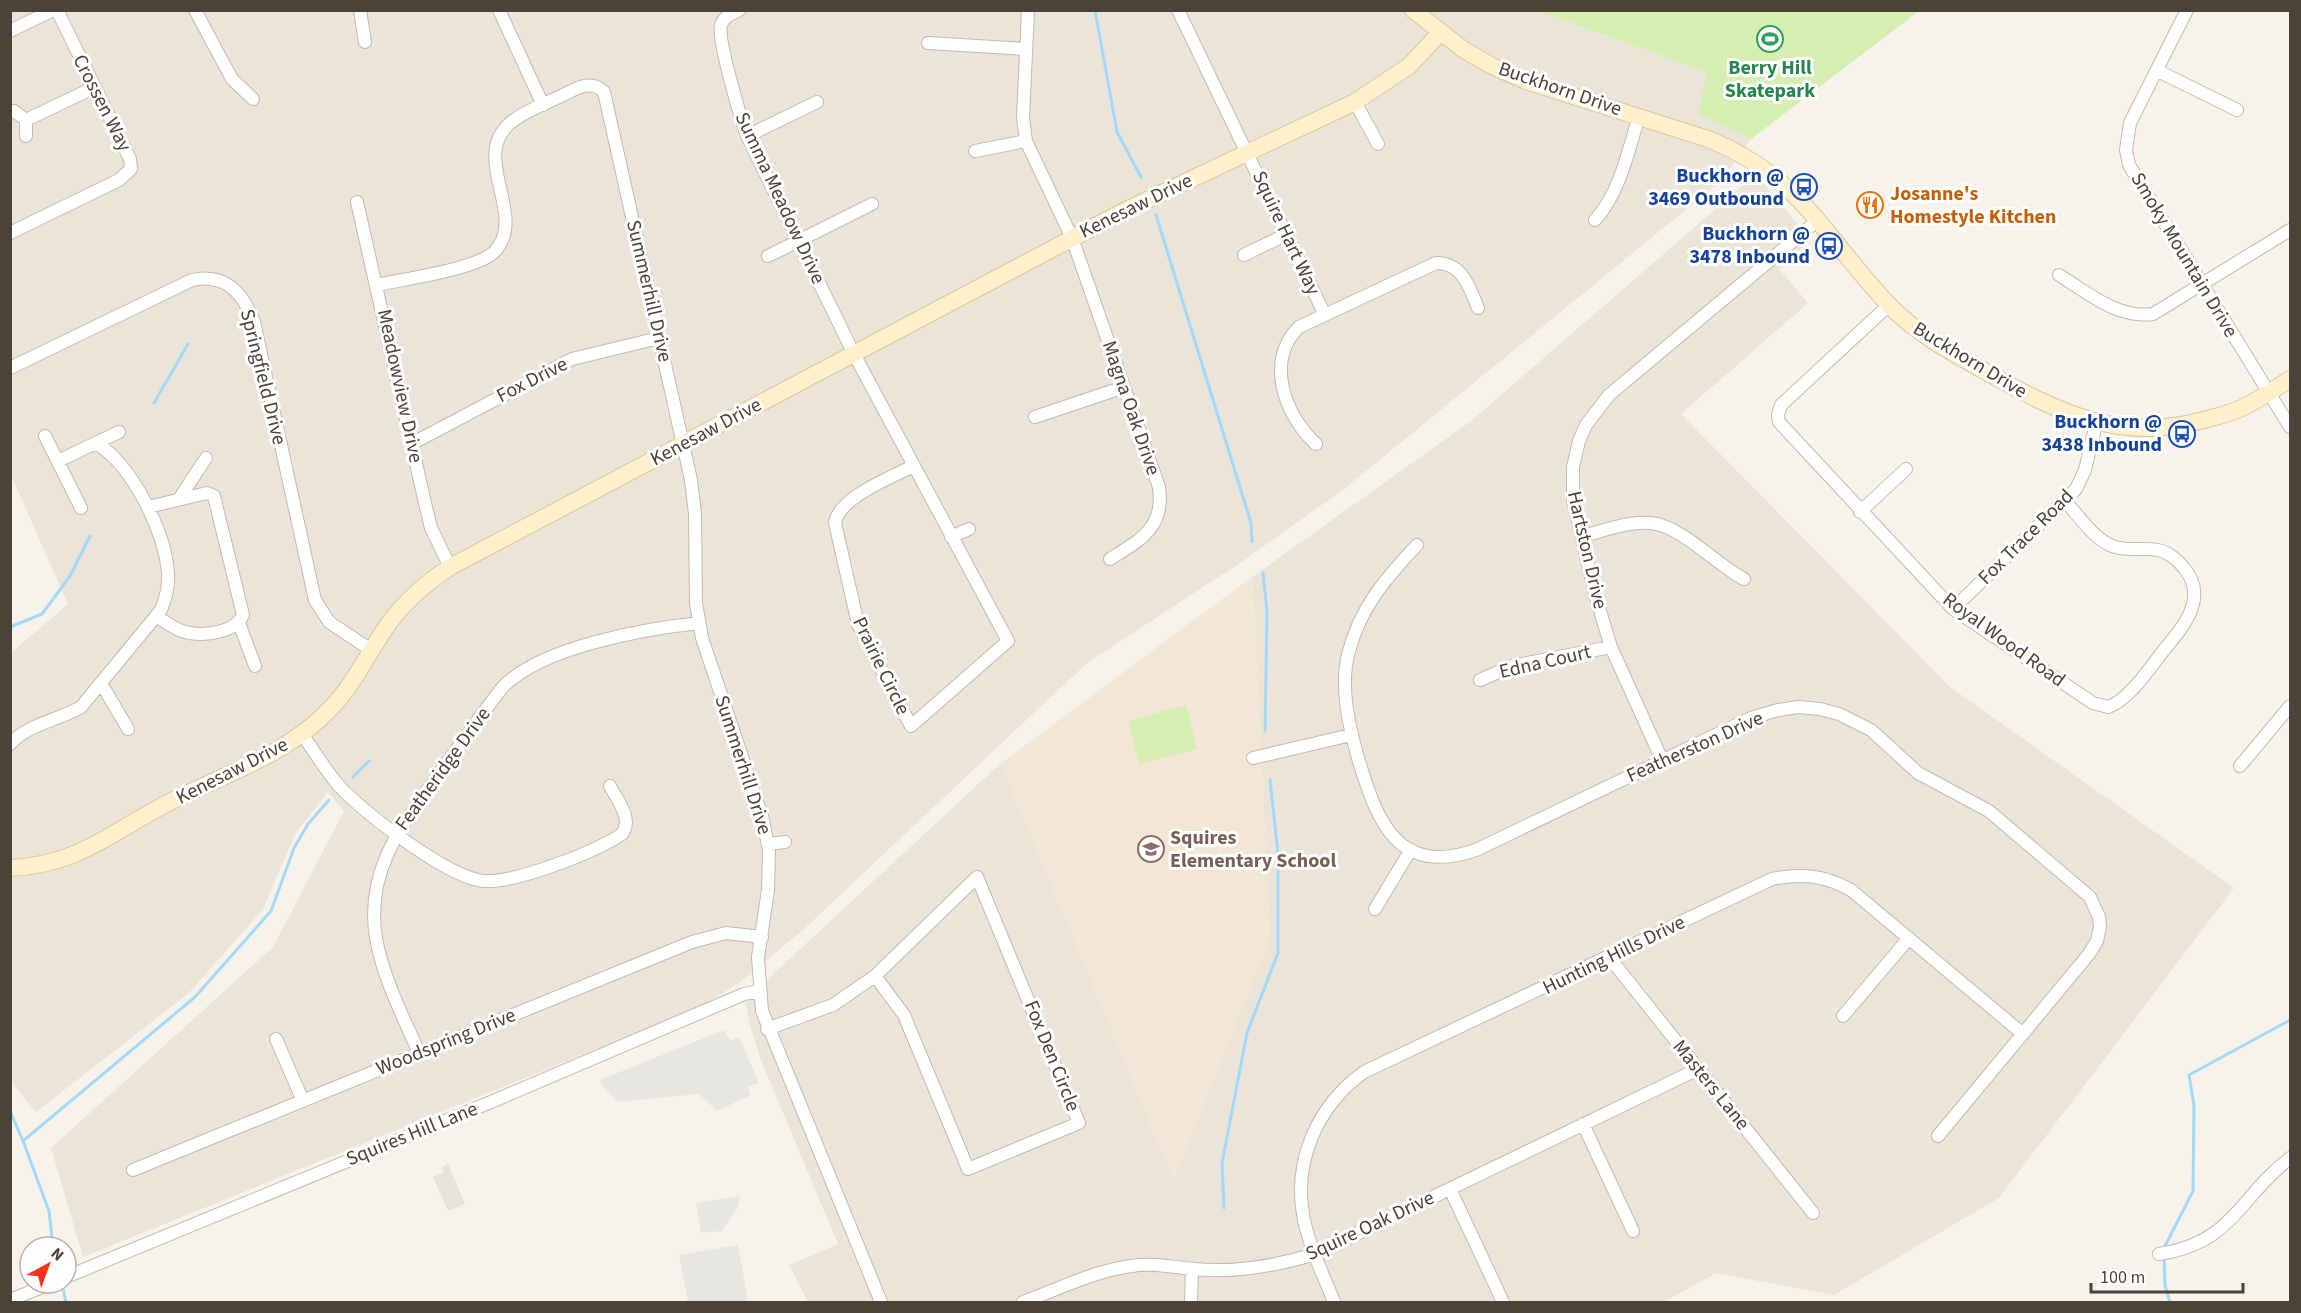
<svg xmlns="http://www.w3.org/2000/svg" width="2301" height="1313" font-family="'Source Sans 3',sans-serif">
<style>
.residential{fill:#ebe4d9}
.industrial{fill:#e7e2dc}
.education{fill:#f1e7d4}
.green{fill:#d6eeb1}
.parking{fill:#e8e6e3}
.lines{fill:none;stroke-linecap:round;stroke-linejoin:round}
.stream{stroke:#a3d9f8;stroke-width:3}
.street-casing{stroke:#c4baac;stroke-width:14}
.secondary-casing{stroke:#dbc697;stroke-width:18}
.street{stroke:#fff;stroke-width:12}
.secondary{stroke:#fff0cd;stroke-width:16}
.labels{text-anchor:middle;dominant-baseline:central;stroke-width:6;stroke-linejoin:round;paint-order:stroke}
.leisure-label{font-size:20px;font-weight:bold;fill:#27864d;stroke:#fff}
.street-label{font-size:20px;fill:#4c4338;stroke:#fff}
.transit-label{font-size:20px;font-weight:bold;fill:#164399;stroke:#fff;text-anchor:end}
.food-label{font-size:20px;font-weight:bold;fill:#c56008;stroke:#fff;text-anchor:start}
.education-label{font-size:20px;font-weight:bold;fill:#785e54;stroke:#fff;text-anchor:start}
</style>
<rect width="100%" height="100%" fill="#f7f3eb"/>
<path class="residential" d="M11,11H1536L1707,72L1698,114L1751,139L1721,181L1344,489L1240,563L1087,663L803,930L739,983L698,1008L83,1257L51,1148L273,947L344,811L328,792L295,834L263,909L189,993L36,1112L11,1081V653L68,604L11,475Z
M1756,174L1811,240L1779,269L1808,303L1681,414L1950,687L2234,888L1999,1198L1834,1295L1716,1273L1664,1302H808L789,1265L838,1244L761,1060L751,1029L745,1000L1001,763L1174,1180L1270,936L1252,577L1471,421Z"/>
<path class="industrial" d="M448,1164L465,1204L448,1211L433,1177L444,1172L442,1167Z"/>
<path class="education" d="M1252,577L1270,936L1174,1181L1001,763Z"/>
<path class="green" d="M1537,11H1536H1919L1751,139L1698,114L1707,72Z
M1186,705L1197,749L1139,764L1128,721Z"/>
<path class="parking" d="M724,1030L730,1041L739,1037L759,1083L748,1087L751,1095L717,1111L699,1094L618,1102L604,1088L600,1080Z
M740,1196L738,1206L722,1231L701,1233L696,1203Z
M738,1245L748,1302H688L679,1255Z"/>
<g class="lines">
<path class="stream" d="M1095,10L1117,132L1141,177
M1156,215L1251,523L1252,542
M154,403L188,344
M1263,573L1267,611L1265,731
M10,627L42,614L70,576L90,536
M353,777L369,761
M10,1111L23,1141
M1224,1208L1222,1163L1247,1033L1278,953V853L1270,780
M53,1247L49,1211L23,1141L195,997L271,911L294,848L308,824L329,800
M2164,1248L2193,1191L2194,1106L2189,1075L2290,1020
M2164,1257L2165,1286L2170,1302
M63,1289L66,1302"/>
<defs>
<path id="street" d="M195,10L232,79L253,99
M360,10L365,42
M499,10L543,105
M739,10C732,14 724,16 721,25C717,39 741,119 747,136L854,354L1008,641L911,726L858,624L835,523C839,497 891,478 913,466
M1028,10L1023,118L1026,141L1072,238L1159,487C1165,528 1140,540 1110,559
M1178,10L1324,313
M2187,10L2130,123L2126,150L2129,165L2290,427
M10,31L53,10
M928,43L1026,49
M2158,71L2237,110
M1355,102L1378,144
M14,111L26,120V136
M26,120L93,88
M747,136L817,102
M975,151L1026,141
M357,202L425,503L431,528L450,567
M1595,220C1620,193 1628,151 1639,116
M10,233L119,180L131,169L130,159L57,10
M1244,255L1285,235
M768,256L872,204
M2059,275C2088,293 2118,319 2153,314L2290,230
M377,285C403,279 479,269 495,251C529,214 466,155 514,120C529,109 550,102 567,93C579,87 592,80 604,92L691,480L695,514L696,603L702,638L762,816L769,850L768,890L758,957L762,1011L881,1302
M1889,305L1781,405L1778,415L1779,422L1953,609L2093,703L2108,707C2130,700 2153,663 2168,645C2187,623 2207,595 2184,568C2178,560 2168,552 2158,550C2142,547 2127,552 2112,546C2093,538 2079,516 2066,502
M10,368L192,280C226,273 243,293 254,322L315,600L329,622L371,650
M1035,417L1124,387
M45,436L81,508
M413,443L572,359L659,338
M1316,444C1284,415 1265,360 1299,327L1436,263C1463,263 1469,287 1478,308
M58,461L119,432
M179,499L206,458
M148,507L207,493L214,496L243,615C234,634 200,637 182,631C173,628 164,621 156,616
M1860,512L1906,469
M1582,536C1604,531 1628,521 1650,523C1681,525 1715,564 1744,579
M951,537L969,529
M1417,545C1385,579 1359,609 1348,655C1340,688 1349,726 1358,758C1377,821 1397,877 1476,850L1751,718L1778,710L1798,707L1820,709L1839,714L1871,730L1918,773L1989,811L2090,897L2099,917L2100,927L2097,941L2089,954L1938,1136
M1953,609L2076,489L2085,470L2096,424
M239,623L255,666
M1480,680L1512,666L1611,647
M101,683L128,729
M303,735C315,753 326,771 340,787C366,814 448,878 484,881C516,883 595,852 622,834C633,819 618,801 610,786
M10,744C28,724 59,720 81,707L161,610C166,598 169,587 168,574C166,533 132,465 97,444
M1253,758L1351,735
M1662,760L1611,647L1595,594L1573,500V467L1579,441L1586,425L1609,395L1818,220
M2240,766L2290,706
M768,844L785,842
M977,877L1079,1123L968,1169L904,1015L875,976Z
M1375,909L1410,851
M1609,957L1813,1213
M1843,1016L1909,938
M767,1029L833,1005L875,976
M276,1039L303,1101
M419,1053C403,1016 383,978 376,938C365,870 402,825 439,774C460,745 480,717 501,689C539,647 644,629 699,623
M1583,1124L1633,1231
M133,1170L692,942L726,933L762,937
M1450,1189L1503,1302
M2159,1254C2233,1243 2239,1197 2290,1158
M66,1277L491,1102L744,994L759,991
M10,1300L52,1283
M1023,1302C1064,1287 1094,1270 1139,1265C1159,1263 1175,1268 1194,1269C1235,1273 1276,1266 1315,1254L1698,1069
M1191,1302L1192,1269
M1334,1302C1324,1276 1310,1249 1304,1220C1292,1162 1317,1106 1364,1072L1772,879C1801,873 1824,875 1851,890L2023,1034"/>
<path id="secondary" d="M1413,10L1464,50L1492,66L1526,81L1708,139C1801,176 1824,237 1889,305C1918,335 1954,354 1990,374C2059,413 2119,442 2200,421C2215,417 2230,414 2244,407C2260,399 2275,389 2290,379
M10,868C81,865 113,830 172,801C227,773 287,755 331,708C354,684 368,653 387,626C403,603 426,583 450,567L1124,211L1355,102L1409,66L1440,33"/>
</defs>
<use href="#street" class="street-casing"/>
<use href="#secondary" class="secondary-casing"/>
<use href="#street" class="street"/>
<use href="#secondary" class="secondary"/>
</g>
<defs>
<symbol id="stadium-ring" viewBox="-11 -11 22 22"><circle r="9.5" fill="#fff" stroke="#2e9e5b" stroke-width="1.5"/><path d="M0-5a6.5 5 0 1 0 0 10a6.5 5 0 1 0 0-10ZM-3.5-1.8h7v3.6h-7Z" fill="#2e9e5b"/></symbol>
<symbol id="bus-ring" viewBox="-11 -11 22 22"><circle r="9.5" fill="#fff" stroke="#1a4fb4" stroke-width="1.5"/><path d="M-5-6H5V4H4V6H2V4H-2V6H-4V4H-5ZM-3.5-4V0h7V-4ZM-3.5 1.2v1.5H-2V1.2ZM2 1.2v1.5H3.5V1.2Z" fill="#1a4fb4"/></symbol>
<symbol id="restaurant-ring" viewBox="-11 -11 22 22"><circle r="9.5" fill="#fff" stroke="#e8710a" stroke-width="1.5"/><path d="M-5-6h1v4h1v-4h1v4h1v-4h1v5L-1.5 .5V6h-2V.5L-5-1ZM5-6V6H3V1.5H1.5Q1.5-4 5-6Z" fill="#e8710a"/></symbol>
<symbol id="school-ring" viewBox="-11 -11 22 22"><circle r="9.5" fill="#fff" stroke="#8d6e63" stroke-width="1.5"/><path d="M0-5L7-2L0 1L-7-2ZM-4 1L0 2.5L4 1V4Q0 6-4 4Z" fill="#8d6e63"/></symbol>
</defs>
<g fill-rule="evenodd">
<use href="#stadium-ring" x="1755" y="24" width="30" height="30"/>
<use href="#bus-ring" x="1789" y="172" width="30" height="30"/>
<use href="#restaurant-ring" x="1855" y="190" width="30" height="30"/>
<use href="#bus-ring" x="1814" y="231" width="30" height="30"/>
<use href="#bus-ring" x="2167" y="419" width="30" height="30"/>
<use href="#school-ring" x="1136" y="834" width="30" height="30"/>
</g>
<g class="labels">
<g class="leisure-label">
<text x="1770" y="68">Berry Hill<tspan x="1770" dy="23">Skatepark</tspan></text>
</g>
<g class="street-label">
<text transform="translate(1560 89) rotate(19)">Buckhorn Drive</text>
<text transform="translate(102 103) rotate(63)">Crossen Way</text>
<text transform="translate(780 198) rotate(65)">Summa Meadow Drive</text>
<text transform="translate(1136 206) rotate(-26)">Kenesaw Drive</text>
<text transform="translate(1286 233) rotate(65)">Squire Hart Way</text>
<text transform="translate(2184 255) rotate(59)">Smoky Mountain Drive</text>
<text transform="translate(649 291) rotate(77)">Summerhill Drive</text>
<text transform="translate(1970 360) rotate(31)">Buckhorn Drive</text>
<text transform="translate(263 377) rotate(76)">Springfield Drive</text>
<text transform="translate(532 380) rotate(-27)">Fox Drive</text>
<text transform="translate(400 386) rotate(78)">Meadowview Drive</text>
<text transform="translate(1131 408) rotate(71)">Magna Oak Drive</text>
<text transform="translate(706 432) rotate(-28)">Kenesaw Drive</text>
<text transform="translate(2026 537) rotate(-45)">Fox Trace Road</text>
<text transform="translate(1587 550) rotate(77)">Hartston Drive</text>
<text transform="translate(2004 640) rotate(36)">Royal Wood Road</text>
<text transform="translate(1545 662) rotate(-13)">Edna Court</text>
<text transform="translate(881 666) rotate(64)">Prairie Circle</text>
<text transform="translate(1695 747) rotate(-24)">Featherston Drive</text>
<text transform="translate(743 765) rotate(72)">Summerhill Drive</text>
<text transform="translate(443 769) rotate(-54)">Featheridge Drive</text>
<text transform="translate(232 771) rotate(-27)">Kenesaw Drive</text>
<text transform="translate(1614 955) rotate(-26)">Hunting Hills Drive</text>
<text transform="translate(446 1042) rotate(-22)">Woodspring Drive</text>
<text transform="translate(1052 1056) rotate(68)">Fox Den Circle</text>
<text transform="translate(1711 1085) rotate(51)">Masters Lane</text>
<text transform="translate(412 1134) rotate(-22)">Squires Hill Lane</text>
<text transform="translate(1370 1226) rotate(-25)">Squire Oak Drive</text>
</g>
<g class="transit-label">
<text x="1784" y="176">Buckhorn @<tspan x="1784" dy="23">3469 Outbound</tspan></text>
<text x="1810" y="234">Buckhorn @<tspan x="1810" dy="23">3478 Inbound</tspan></text>
<text x="2162" y="422">Buckhorn @<tspan x="2162" dy="23">3438 Inbound</tspan></text>
</g>
<g class="food-label">
<text x="1890" y="194">Josanne's<tspan x="1890" dy="23">Homestyle Kitchen</tspan></text>
</g>
<g class="education-label">
<text x="1170" y="838">Squires<tspan x="1170" dy="23">Elementary School</tspan></text>
</g>
</g>
<rect width="2301" height="1313" fill="none" stroke="#4c4338" stroke-width="24"/>
<g transform="translate(48 1265) rotate(41)"><circle r="28" fill="#ffffff" stroke="#b7b4af" stroke-width="1.5"/>
<path d="M0-4.5L10 22L0 15L-10 22Z" fill="#ff311a"/>
<text y="-9" font-size="16" font-weight="bold" text-anchor="middle" fill="#4c4338">N</text>
</g>
<path d="M2091 1283v9h152v-9" fill="none" stroke="#4c4338" stroke-width="3"/>
<text x="2100" y="1283" font-size="18" fill="#4c4338" stroke="#ffffff" stroke-width="4.5" paint-order="stroke">100 m</text>
</svg>
